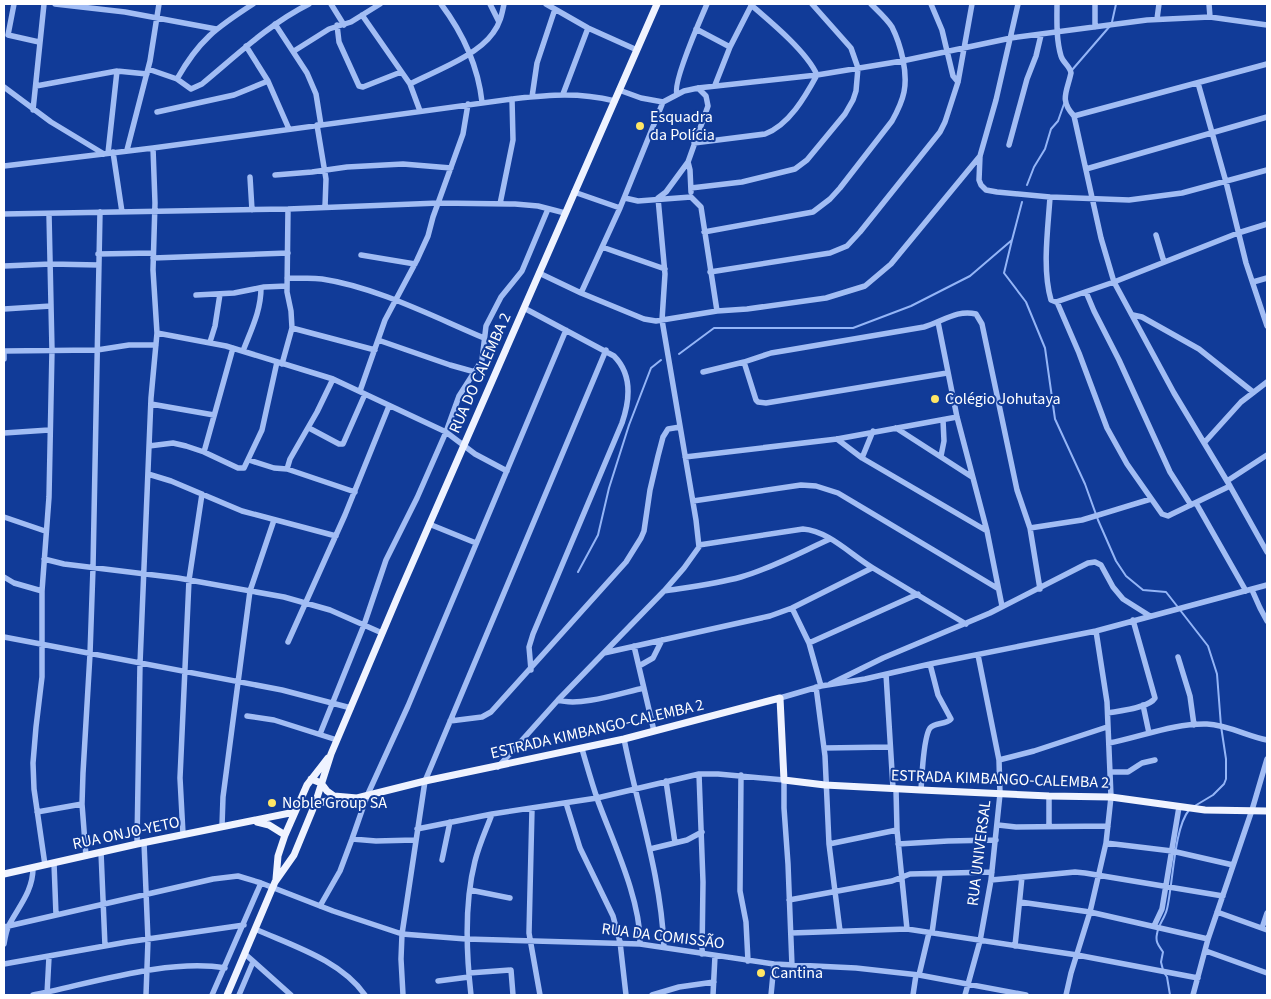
<svg xmlns="http://www.w3.org/2000/svg" width="1271" height="999" font-family="'Source Sans 3',sans-serif">
<style>
.lines{fill:none;stroke-linecap:round;stroke-linejoin:round}
.stream{stroke:#94b5f7;stroke-width:2}
.minor{stroke:#a2bdf4;stroke-width:5.5}
.major{stroke:#eff3ff;stroke-width:7}
.poi-dot{fill:#ffe665;stroke:#113b98;stroke-width:2}
.labels{text-anchor:middle;dominant-baseline:central;stroke-width:4;stroke-linejoin:round;paint-order:stroke}
.poi-label{font-size:16px;fill:#fff;stroke:#113b98;text-anchor:start}
.street-label{font-size:16px;fill:#fff;stroke:#113b98}
</style>
<rect width="100%" height="100%" fill="#113b98"/>
<g class="lines">
<path class="stream" d="M1112,22L1116,4
M1072,70L1110,26
M1027,185L1034,167L1045,149L1051,129L1058,121L1064,104
M1012,240L1004,273L1026,302L1045,348L1055,419L1085,484L1098,520L1116,561L1126,576L1143,590L1166,592L1177,606
M679,354L714,328H853L911,306L970,276L1012,240L1022,202
M578,572L598,535L609,488L629,425L651,368L661,360
M1180,610L1208,646L1217,674L1221,726L1226,759V779L1224,784L1213,795L1193,807
M1163,970L1161,962L1163,952C1159,946 1155,942 1157,934C1158,925 1165,918 1167,909C1173,884 1174,828 1189,810
M1165,974L1167,977L1170,995"/>
<path class="minor" d="M14,4L8,35L39,42
M55,4L125,12L216,29
M331,4L344,25
M441,4C462,32 478,66 482,102
M490,4L499,22
M546,4L588,28L637,50
M931,4L942,30L953,76L958,82
M1018,4L996,100L980,156L979,180L981,185L986,190L997,192L1050,197L1129,200L1182,193L1267,170
M1057,4C1057,21 1056,39 1061,56C1063,63 1070,66 1071,73C1067,92 1059,100 1074,116L1101,238L1114,282L1174,393L1230,486L1267,552
M1095,4V27
M1209,4L1210,17
M362,15L410,84L420,111
M1157,19L1159,4
M275,24L307,73L316,94L321,125
M337,25L339,42L359,86L363,87L401,72
M696,29L730,47
M246,46L268,81L289,129
M294,51L329,29L351,22L380,4
M148,69L177,79L191,89L202,84C237,55 269,24 309,4
M177,79C199,40 216,28 253,4
M1198,83L1226,182L1246,263L1267,326
M410,84C435,71 477,56 493,33C500,24 502,14 504,4
M715,85L730,47L752,4
M36,86L117,71L147,74
M4,87L51,122L104,154
M619,90L641,98L663,102L684,91L698,88L817,75L902,61L1011,38L1147,20L1210,17L1267,25
M563,94L588,28
M677,94C672,83 701,18 707,4
M532,97L537,63L555,9
M33,110L44,4
M157,112L234,95L268,81
M1074,116L1267,64
M317,125L326,179L325,207
M694,143L765,134C789,125 805,97 817,75C807,52 771,22 751,5
M1009,145L1027,79L1036,56L1041,35
M127,150L150,61L159,4
M113,152L122,212
M108,153L117,71
M4,166L153,148L512,99C550,95 576,92 615,101
M1086,169L1267,117
M275,175L312,172L347,167L403,164L451,168
M250,177L252,210
M691,188L742,182L795,169L807,160L845,114L853,100L856,91L858,68L851,48L812,4
M574,192L620,208
M691,192L690,170L688,162L708,106L706,96L698,88
M1050,197C1048,229 1042,269 1051,300L1056,302L1114,282L1238,233L1267,224
M625,198L638,201L691,197L701,207L717,311
M658,198L666,192L688,162
M500,204L513,140L512,99
M4,214L288,209L439,203L515,204L538,206L565,213
M704,232L813,212L830,199L840,188L892,121C897,112 902,102 904,92C908,73 901,45 892,27C887,19 878,11 871,4
M1156,235L1164,262
M602,247L665,269
M98,254L153,253
M361,255L415,264
M153,258L288,253
M4,266L51,264L98,265
M710,272L830,253L847,246L860,232L940,132L945,122L958,82L972,4
M539,273L581,293L644,319L656,321L717,311L747,309L826,298L865,286L891,264L980,156
M287,278C299,278 310,278 322,279C376,287 434,317 484,338
M1253,282L1267,278
M1086,292L1094,311L1119,360L1170,472L1191,505
M581,293L620,208L663,102
M196,295L234,293L264,287L287,286
M1057,302L1079,353L1107,428L1127,464L1162,514L1168,516L1172,514L1230,486
M524,308L614,356C633,375 630,400 622,423L533,634L529,647L531,670
M4,309L51,306
M1133,315L1142,317L1199,349L1253,392
M938,322L957,417L987,531L1002,606
M292,328L375,350
M157,333L226,346L333,379L446,432L475,454L507,471
M378,340L450,365L475,372
M210,342L215,326L220,294
M4,351L97,350L129,345H156
M243,351C251,330 261,311 261,288
M4,359V351
M744,362L771,353L789,350L924,327C942,322 957,309 976,314L982,324L1017,490L1030,528L1040,589
M282,364L292,328L291,311L287,292L288,209
M703,372L744,362L756,400L758,402L766,403L947,373
M333,379L317,412L290,459L287,469L355,492
M360,391L385,320L417,260L428,236L433,217L463,134L468,104
M151,404L214,415
M309,428L339,444H343L365,394
M896,428L972,477
M4,433L49,430
M837,439L862,458L987,531
M1204,443L1241,402L1267,382
M149,446L173,443L186,446L204,452L238,468H244L262,430L277,362
M204,452L233,348
M941,456L944,441L943,420
M685,457L837,439L957,417
M862,458L873,431
M249,460L274,468L287,469
M148,474L171,481L242,511L336,536
M1227,481L1267,455
M693,501L801,485L816,486L838,493L997,588
M1196,503L1246,591
M4,517L45,531
M429,524L476,543
M1030,528L1082,520L1151,499
M699,545L803,529C829,531 851,555 873,568C904,587 935,605 966,624
M44,559L64,564L178,578L284,597L330,610L382,633
M4,577L14,583L42,591
M1252,590L1260,608L1267,621
M664,591C690,587 716,584 741,577C772,568 801,552 830,539
M792,608L809,643L821,686
M4,637L282,690L351,708
M288,642L345,515L389,406
M809,643L918,594
M634,646L654,731
M604,653L770,616L792,608L872,568
M1178,657L1190,696L1194,725
M639,666L653,658L662,640
M886,674L893,788
M830,684L883,658L990,613L1088,563L1095,562L1101,565L1113,587L1123,599L1150,616
M816,687L825,756L829,844L840,931
M780,698L821,686L865,679L930,664L1096,631L1267,585
M558,700C580,707 621,693 644,688
M1143,705L1149,733
M1108,713C1119,711 1149,708 1155,698L1133,620
M247,716L274,720L337,740
M450,721L482,717L491,712L626,562L641,538L644,531L650,490L658,456L663,437L668,429L680,427
M320,734L364,625L386,560L417,498L446,432L459,396L482,360L486,326L501,297L522,271L548,209
M624,739C638,809 661,876 664,947
M1109,743C1140,737 1175,723 1207,724C1228,725 1247,736 1267,740
M824,748L890,747
M582,749C587,766 592,784 598,801C613,842 641,900 640,944
M999,760L1034,751L1107,727
M498,767L558,700L664,591L684,568L699,547L696,520L662,320L665,274L658,198
M1110,772H1128L1142,763L1155,760
M699,774L703,882L702,954
M741,775L740,891L746,922L748,961
M666,781L675,843
M896,789L897,830L907,929
M921,790C922,777 923,738 930,728C935,722 946,725 951,719L938,695L930,664
M1049,796V826
M566,803L580,848L613,916L620,942L626,995
M532,809L529,933L540,995
M37,812L82,804
M998,825L1016,827L1108,826
M222,826L223,797L250,591L274,520
M417,829L492,814L597,798L699,774H718L784,780V808L788,864L792,966
M183,834L180,778L189,580L202,494
M352,839L376,841L415,840
M144,842L148,940L146,995
M1106,843L1172,851L1233,865
M137,844L140,664L151,398L157,333L153,270L155,203L153,148
M829,844L897,830
M898,844L948,841L996,840
M650,849L687,840L702,832
M101,852L105,946
M86,856L82,804L83,773L90,654L93,568L100,212
M442,860L450,822
M54,863L56,915
M45,865L34,789L33,763L36,727L42,677V591L49,497L52,350L49,214
M991,880L1075,872L1085,873L1223,896
M470,890L510,898
M789,900L892,881L910,874L992,872
M1020,902L1090,912L1208,939
M320,906L340,871L352,839L367,796L408,706L566,330
M1217,912L1267,930
M1154,926L1162,909L1179,807
M4,927L213,879L238,876L261,883L333,911L402,934L466,939L640,944L774,964L856,968L919,975L1026,995
M1262,928L1267,913
M255,929C293,946 340,960 365,995
M791,933L907,929L1077,955L1198,978
M932,933L940,874
M4,944C5,938 6,931 9,925C19,906 33,891 33,868
M1015,946L1022,877
M1206,951L1267,973
M245,954L291,995
M4,964L127,942L244,925
M469,973L511,970L513,995
M919,975L929,933
M438,981L469,977
M47,994L49,957
M33,995C89,984 169,958 225,968
M212,995L261,883
M239,995L253,962
M403,995L401,959L402,934L425,781L606,350
M471,995C466,951 464,904 475,861C479,845 486,830 492,814
M652,995L679,987L714,982
M713,995L715,956
M771,995L774,964
M913,995L916,975
M965,995L980,941L991,880L1000,794L999,760L978,655
M1066,995L1071,973L1090,912L1106,843L1111,797L1107,702L1096,631
M1193,995L1208,939L1252,810L1267,759"/>
<path class="major" d="M311,779L321,783L327,791L334,796L357,798L425,781L624,739L780,698L784,780L825,785L921,790L1049,796L1111,797L1205,810L1267,811
M315,804L339,798
M257,822L269,825L285,835
M4,874L137,844L295,812
M276,879L278,856L285,835L307,785L328,758
M227,995L275,882L294,855L315,804L331,754L398,596L657,4"/>
</g>
<g class="poi-dot">
<circle cx="640" cy="126" r="5"/>
<circle cx="935" cy="399" r="5"/>
<circle cx="272" cy="803" r="5"/>
<circle cx="761" cy="973" r="5"/>
</g>
<g class="labels">
<g class="poi-label">
<text x="650" y="117">Esquadra<tspan x="650" dy="18">da Polícia</tspan></text>
<text x="945" y="399">Colégio Johutaya</text>
<text x="282" y="803">Noble Group SA</text>
<text x="771" y="973">Cantina</text>
</g>
<g class="street-label">
<text transform="translate(480 373) rotate(-66)">RUA DO CALEMBA 2</text>
<text transform="translate(597 729) rotate(-13)">ESTRADA KIMBANGO-CALEMBA 2</text>
<text transform="translate(1000 779) rotate(2)">ESTRADA KIMBANGO-CALEMBA 2</text>
<text transform="translate(126 833) rotate(-12)">RUA ONJO-YETO</text>
<text transform="translate(979 853) rotate(-83)">RUA UNIVERSAL</text>
<text transform="translate(663 936) rotate(7)">RUA DA COMISSÃO</text>
</g>
</g>
<rect width="1271" height="999" fill="none" stroke="#ffffff" stroke-width="10"/>
</svg>
